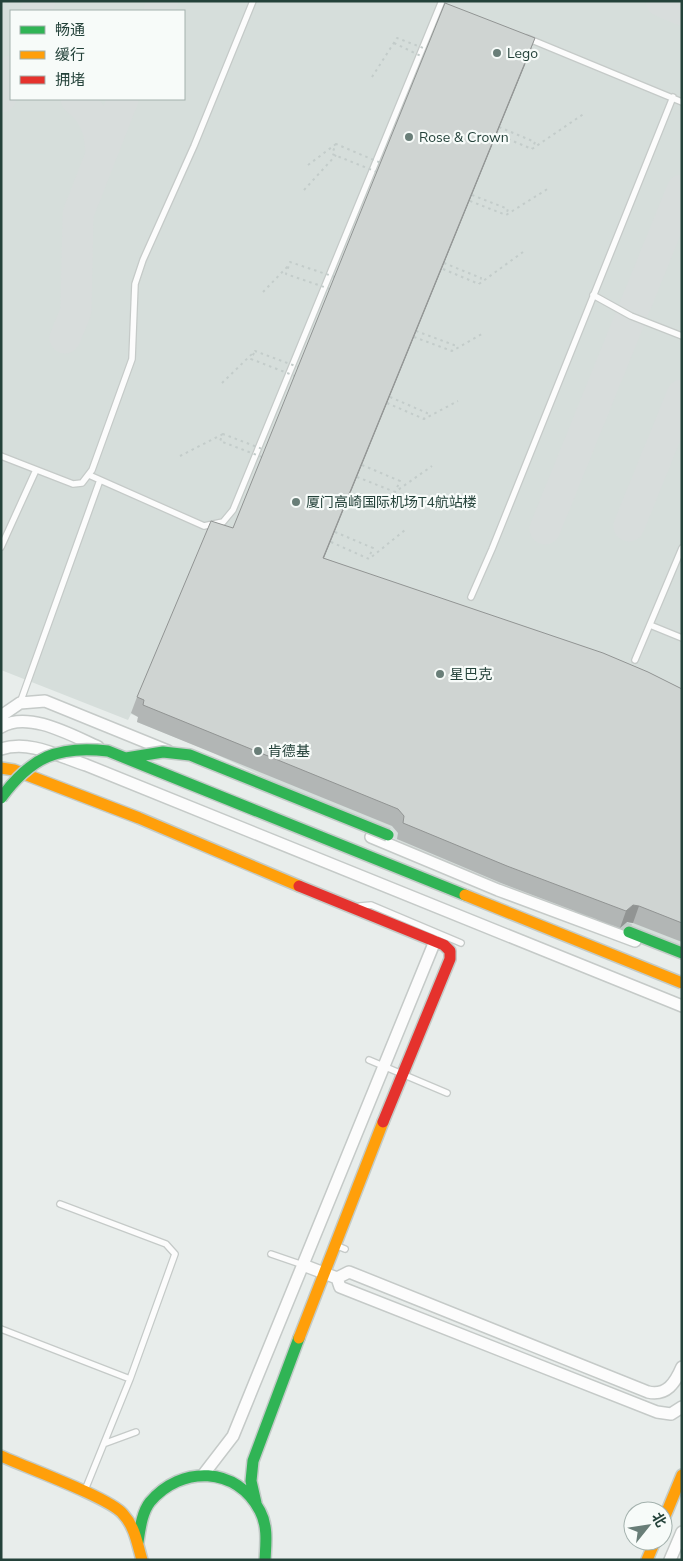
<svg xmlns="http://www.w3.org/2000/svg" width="683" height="1561" font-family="'Nunito Sans','Noto Sans SC',sans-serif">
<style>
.built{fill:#d6dedb;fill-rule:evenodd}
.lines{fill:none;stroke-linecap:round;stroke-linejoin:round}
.taxiway{stroke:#d8dddc;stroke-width:31}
.secondary-tunnel{stroke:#c1cbc8;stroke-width:16;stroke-dasharray:16 8;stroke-linecap:butt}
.lane-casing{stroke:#c5cac8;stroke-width:8}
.street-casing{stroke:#c5cac8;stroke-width:14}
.fast-casing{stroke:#c3cbc8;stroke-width:14}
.slow-casing{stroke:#c3cbc8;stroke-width:14}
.jam-casing{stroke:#c3cbc8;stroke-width:14}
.path{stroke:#c3ccca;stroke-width:2;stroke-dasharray:2.5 4;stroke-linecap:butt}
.lane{stroke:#fcfcfc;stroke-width:5.5}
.street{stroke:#fcfcfc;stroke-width:11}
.fast{stroke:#30b455;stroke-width:11}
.slow{stroke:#ff9f0a;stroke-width:11}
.jam{stroke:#e5322d;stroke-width:11}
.fast-bridge-casing{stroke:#c3cbc8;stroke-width:14;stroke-linecap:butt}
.slow-bridge-casing{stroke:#c3cbc8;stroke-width:14;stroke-linecap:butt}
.path-bridge{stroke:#c3ccca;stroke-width:2;stroke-dasharray:2.5 4;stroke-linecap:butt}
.fast-bridge{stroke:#30b455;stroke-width:11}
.slow-bridge{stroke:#ff9f0a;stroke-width:11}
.wall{fill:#b2b6b5}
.shaded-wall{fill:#919493}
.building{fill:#cfd4d2;stroke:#919493}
.poi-dot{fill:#697e78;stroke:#f7fbf9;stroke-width:2}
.labels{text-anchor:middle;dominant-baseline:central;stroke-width:4.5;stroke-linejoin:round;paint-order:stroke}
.poi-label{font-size:14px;fill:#24423a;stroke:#f7fbf9;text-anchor:start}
</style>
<rect width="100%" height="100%" fill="#e8edeb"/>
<path class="built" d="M1,1H682V946L608,926L550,906L446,863L209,751L137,722L138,717L131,714L128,720L1,670ZM11,11H184V99H11Z"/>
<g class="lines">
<path class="taxiway" d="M661,1L682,10
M36,11L40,1
M159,11L163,1
M1,97L11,71
M76,99C95,113 100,130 101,154
M65,338L76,311L78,214L123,99
M629,526L682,395
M545,529L682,190"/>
<path class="secondary-tunnel" d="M575,910L629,932"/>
<defs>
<path id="lane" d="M527,38L682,102
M593,295L631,316L682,336
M1,456L73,484L82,483L92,470L132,359L135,284L143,260L194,146L253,1
M89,475L204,526L223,522L233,510L441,3
M1,547L36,470
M471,597L492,549L673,97
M650,625L682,638
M635,660L682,548
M20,703L100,480
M360,906L371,905L461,943
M369,1060L447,1093
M60,1204L166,1244L175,1254L130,1379L85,1490
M335,1245L345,1249
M271,1254L303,1265
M1,1329L130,1379
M106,1443L136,1432"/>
<path id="street" d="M1,716L20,703L45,701L168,751
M1,727C28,710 73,736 98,747
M1,749C30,740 58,756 86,765L682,1006
M371,837L498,890L635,941
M303,1265L337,1278L340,1287L657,1412L671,1414L682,1407
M337,1278L349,1272L648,1392C667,1396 675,1383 682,1367
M203,1475L233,1436L435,941
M670,1560L682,1532"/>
<path id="fast" d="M629,932L682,953
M256,1503L251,1481L253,1461L299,1338
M138,1542C140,1529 142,1512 150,1502C181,1465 237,1466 260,1511C268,1526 266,1543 265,1560"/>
<path id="slow" d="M1,768L14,770L139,818L299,886
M299,1338L383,1122
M1,1456C25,1467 110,1498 123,1514C135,1527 137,1543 142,1560
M663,1521L682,1475
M647,1560L655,1541"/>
<path id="jam" d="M299,886L444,945L450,951V959L383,1122"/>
</defs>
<use href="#lane" class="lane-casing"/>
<use href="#street" class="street-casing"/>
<use href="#fast" class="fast-casing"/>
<use href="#slow" class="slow-casing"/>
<use href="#jam" class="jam-casing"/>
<path class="path" d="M499,127L535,142L532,149
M496,134L532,149L585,113
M308,165L336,144
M304,190L336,155
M472,195L508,209L506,215
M470,201L506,215L549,188
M444,263L481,278L479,284
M443,269L479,284L523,252
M263,292L289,265
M416,331L454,345L452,351
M414,337L452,351L482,334
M390,397L427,413L424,419
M387,403L424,419L458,401
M180,456L223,434
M362,465L400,481L395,492
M357,477L395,492L432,466
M335,532L373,548L369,557
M331,542L369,559L405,530"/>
<use href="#lane" class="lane"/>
<use href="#street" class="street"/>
<use href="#fast" class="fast"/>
<use href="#slow" class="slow"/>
<use href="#jam" class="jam"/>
<defs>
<path id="fast-bridge" d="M126,758L163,752L190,755L388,835
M1,798C31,757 58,745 108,751L465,895"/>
<path id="slow-bridge" d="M465,895L682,983"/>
</defs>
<use href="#fast-bridge" class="fast-bridge-casing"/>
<use href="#slow-bridge" class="slow-bridge-casing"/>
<path class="path-bridge" d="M394,43L423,57
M372,77L397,38L426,49
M377,172L332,154L336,144L381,163
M330,289L286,274L290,262L335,277
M254,353L251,359L295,376
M222,383L255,351L298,367
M262,457L220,441L223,434L265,450"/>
<use href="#fast-bridge" class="fast-bridge"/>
<use href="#slow-bridge" class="slow-bridge"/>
</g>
<path class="wall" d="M529,55L324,558L682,689V942L633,923L627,922L620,928L501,883L397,839L398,833L392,826L137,722L138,717L131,713L137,697L233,528Z"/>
<path class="shaded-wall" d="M535,38L529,55L317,575L323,558Z
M633,905L639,906L633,923L627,922L620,928L626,911Z"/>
<path class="building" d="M445,3L535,38L323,558L603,653L648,672L682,689V923L639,906L633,905L626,911L507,866L403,823L404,816L398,809L143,705L144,700L137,697L211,521L233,528Z"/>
<g class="poi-dot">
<circle cx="497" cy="53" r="5"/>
<circle cx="409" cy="137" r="5"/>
<circle cx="296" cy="502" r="5"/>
<circle cx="440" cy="674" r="5"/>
<circle cx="258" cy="751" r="5"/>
</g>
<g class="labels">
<g class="poi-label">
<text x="507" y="53">Lego</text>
<text x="419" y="137">Rose &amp; Crown</text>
<text x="306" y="502">厦门高崎国际机场T4航站楼</text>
<text x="450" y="674">星巴克</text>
<text x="268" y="751">肯德基</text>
</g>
</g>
<rect width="683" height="1561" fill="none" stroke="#24423a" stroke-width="5"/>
<rect x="10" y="10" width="175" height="90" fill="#f7fbf9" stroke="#a3b1ad"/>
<rect x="20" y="26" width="25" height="8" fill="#30b455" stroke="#a3b1ad"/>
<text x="55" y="35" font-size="15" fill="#24423a">畅通</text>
<rect x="20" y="51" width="25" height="8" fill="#ff9f0a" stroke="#a3b1ad"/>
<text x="55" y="60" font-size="15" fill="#24423a">缓行</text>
<rect x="20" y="76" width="25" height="8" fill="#e5322d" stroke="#a3b1ad"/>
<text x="55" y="85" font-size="15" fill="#24423a">拥堵</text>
<g transform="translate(648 1526) rotate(60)"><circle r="24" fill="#f7fbf9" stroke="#a3b1ad"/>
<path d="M0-4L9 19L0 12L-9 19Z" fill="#697e78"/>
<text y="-8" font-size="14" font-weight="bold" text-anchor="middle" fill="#24423a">北</text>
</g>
</svg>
